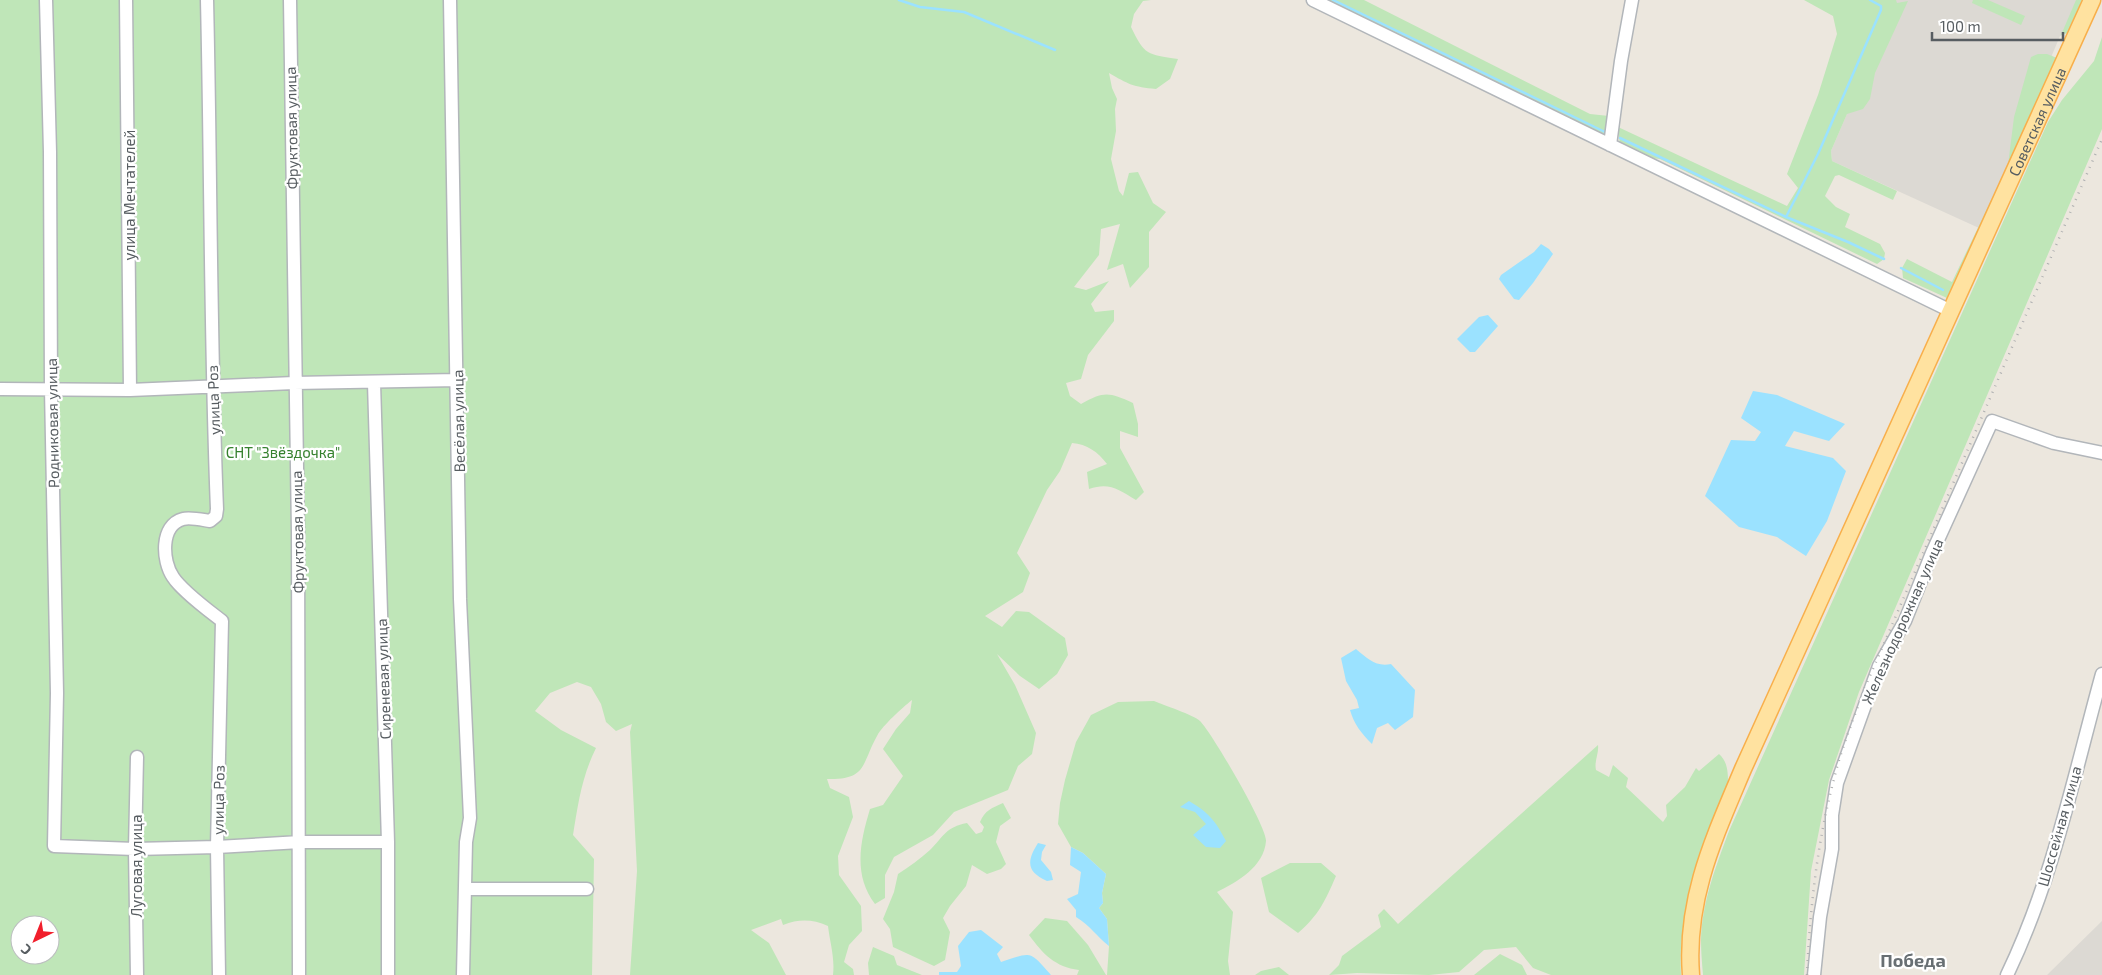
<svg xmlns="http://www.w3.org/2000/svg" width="2102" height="975" font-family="'Exo 2',sans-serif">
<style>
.industrial{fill:#dcd9d3}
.green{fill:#bfe6b8;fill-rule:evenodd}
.water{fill:#9be2ff}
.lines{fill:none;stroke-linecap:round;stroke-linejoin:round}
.stream{stroke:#9be2ff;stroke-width:2.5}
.minor-casing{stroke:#b2b6ba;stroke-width:15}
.major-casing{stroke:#f8af4b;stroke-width:19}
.minor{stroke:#fff;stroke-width:12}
.major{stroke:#ffe2a0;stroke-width:16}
.rail{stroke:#b0b1b2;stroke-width:2.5;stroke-dasharray:1 6;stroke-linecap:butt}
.labels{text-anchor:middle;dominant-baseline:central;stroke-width:4.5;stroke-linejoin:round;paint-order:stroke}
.street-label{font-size:15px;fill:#575d61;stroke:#fff}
.park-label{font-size:15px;fill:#36812e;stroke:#fff}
.quarter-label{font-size:18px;font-weight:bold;fill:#686f73;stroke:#fff}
</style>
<rect width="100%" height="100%" fill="#ece7de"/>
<path class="industrial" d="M1896,0H2082L2067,33L2060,36L2052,55L2054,64L1979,228L1832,161L1831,151Z
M2102,921V975H2047Z"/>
<path class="green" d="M0,0H1151L1143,1L1134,14L1131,27C1145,56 1147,54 1178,59L1170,79L1156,89C1133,87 1128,84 1109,73L1112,88L1117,99L1115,109L1116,131L1111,159L1119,191L1123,196L1129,173L1138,172L1153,203L1166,212L1149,232V267L1130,288L1123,264L1107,270L1120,224L1101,229L1099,255L1074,287L1086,290L1109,281L1091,304L1095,312L1114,310V321L1088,355L1081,379L1066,383L1070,396L1081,404C1104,391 1109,392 1133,403L1138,424V437L1120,431V448L1144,492L1136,500C1118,489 1109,482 1089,489L1087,472L1107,464C1098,452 1087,444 1072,443L1060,471L1047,490L1017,553L1030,573L1023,592L985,616L1002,627L1016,611L1029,612L1065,638L1068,655L1057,674L1039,689L1020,676L997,654L1015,685L1036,733L1032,754L1018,766L1008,790L954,812L933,835L894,857L885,875V898L875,904C853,875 860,842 870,809L883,805L903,776L883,749L896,729L910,713L912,700C902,708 883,725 877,736C861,765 867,780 827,779L830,788L849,797L853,817L838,856L839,875L861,906L862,931L849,945L844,962L853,969L854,975H833C835,958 830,943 828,926C812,919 799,919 783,925L781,919L751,930L769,943L786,975H630L637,871L630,732L632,724L616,731L606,722L601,704L591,687L577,682L550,693L535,711L561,730L596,748C582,776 578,804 573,835L594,859L592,975H0ZM20,925H50V955H20Z
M1320,0H1364L1590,114L1609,116L1606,137Z
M1804,0H1896L1897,3L1908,1L1875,73L1870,99L1863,109L1847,114L1831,151L1832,161L1897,191L1893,200L1839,175L1835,176L1825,196L1836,207L1850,214L1845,227L1880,244L1885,253L1884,259L1877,264L1660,159L1649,158L1620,145L1618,127L1787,206L1798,188L1787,174L1818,95L1837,34L1833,16Z
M1973,0H1988L2025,16L2021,25L1972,3Z
M2076,0H2082L2067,33L2061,35Z
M2102,37V129L1859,692L1829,780L1811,871L1804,975H1703C1702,963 1701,952 1701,940C1702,902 1716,866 1729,831L2048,122L2062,100L2094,61Z
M2038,54H2047L2057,58L1971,252L1947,298L1903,278L1902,268L1907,259L1952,282L2008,165L2014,117L2031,57Z
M1154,701C1163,705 1194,715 1200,721C1212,733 1267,827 1266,841C1264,867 1237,882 1217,892L1233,912L1228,961L1230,975H1107L1109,946L1107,919L1099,908L1103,903L1102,893L1106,874L1083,853L1071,847L1058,824L1060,803L1065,780L1076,742L1091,715L1118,702Z
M1598,745C1599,754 1594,761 1596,770L1609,777L1613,765L1628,778L1626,787L1663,822L1667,816L1666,805L1685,787L1696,768L1699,771L1719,754C1728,762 1728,773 1728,784C1705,846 1677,908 1681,975H1551L1533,968L1516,947L1484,950L1459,972L1429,975L1357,973L1329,975L1339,965L1342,956L1381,927L1378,915L1384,909L1398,924Z
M1003,803L1011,818L1000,826L996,842L1006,864L1001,869L987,874L972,865L966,886L950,906L943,918L950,932L945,960L934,966L893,947L890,929L883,919L894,892L898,874C909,867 920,859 930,850C944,836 946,827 967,823L976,834L982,832L984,827L980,822C985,810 992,808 1003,803Z
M1290,863H1321L1336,876C1325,901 1319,915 1298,933L1269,912L1261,878Z
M1045,918L1067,921L1088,945L1106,975H1077L1079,970C1055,967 1043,954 1029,935Z
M873,947L894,956L897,965L922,975H869L868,963Z
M1500,954L1522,965L1527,975H1474Z
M1279,967L1289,975H1255L1261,971Z"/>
<path class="water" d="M1541,244L1549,249L1553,254L1533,283L1519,300L1514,299L1499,279L1501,275L1534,252Z
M1488,315L1498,326L1475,352H1470L1457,339L1479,317Z
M1753,391L1777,395L1845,424L1829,441L1794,431L1785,446L1833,458L1846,471L1827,521L1806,556L1777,537L1739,527L1705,496L1731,440L1755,441L1761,432L1741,418Z
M1356,649C1368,659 1376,667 1391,664L1415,690L1413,717L1395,730L1388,723L1377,728L1372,744C1361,733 1354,724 1350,710L1359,708L1357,700L1346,681L1341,658Z
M1189,801C1209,813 1215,820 1226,841L1220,848L1206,847L1193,835L1206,824L1195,812L1180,807Z
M1038,843L1046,845L1042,852L1041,860L1051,872L1053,880L1047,881C1027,872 1026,862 1038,843Z
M1071,847L1083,853L1106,874L1102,893L1103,903L1099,908L1107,919L1109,946C1096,936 1091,926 1076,917V910L1067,899L1078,894L1081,872L1070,865Z
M981,930L1003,947L997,954L1001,962C1032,952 1029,950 1051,975H939V972H957L961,966L958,946L969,932Z"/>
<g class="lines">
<path class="stream" d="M899,0L920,7L964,12L1055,50
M1333,0L1605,132
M1620,138L1786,217L1848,242L1884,259
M1786,217L1818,154L1881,10V6L1870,0
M1901,268L1943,290"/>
<defs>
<path id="minor" d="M46,0L50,152L51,389L57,693L54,846L135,849L217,847L300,842H388
M126,0L130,390
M207,0C211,170 210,339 217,509L216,516L210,521C203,520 190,517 183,519C160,525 162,561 173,577C182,591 208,610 222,621L217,847L219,975
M290,0L298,533L299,975
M450,0L460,599L470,818L466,842L463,975
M1313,0L1951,311
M1610,145L1621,61L1632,0
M374,383L388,842V975
M0,389L130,390L294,383L458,380
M466,889H587
M137,975L135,849L137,757
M1814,975L1820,917L1832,849V815L1837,783L1879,666L1905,621L1932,553L1992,421L2054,443L2102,453
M2007,975C2053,880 2074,775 2102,674"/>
<g id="major">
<path id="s1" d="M1691,975C1685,899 1714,838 1743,769L2092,0"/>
</g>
</defs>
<use href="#minor" class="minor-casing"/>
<use href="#major" class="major-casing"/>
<use href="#minor" class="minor"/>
<use href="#major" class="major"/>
<path class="rail" d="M1807,975C1810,909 1817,843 1834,779C1841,749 1853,721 1863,692L2102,139"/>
</g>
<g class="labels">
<g class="street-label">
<text stroke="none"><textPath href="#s1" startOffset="926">Советская улица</textPath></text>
<text transform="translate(291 128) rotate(-91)">Фруктовая улица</text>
<text transform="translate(129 195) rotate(-90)">улица Мечтателей</text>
<text transform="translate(213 400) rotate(-92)">улица Роз</text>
<text transform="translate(458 421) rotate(-91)">Весёлая улица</text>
<text transform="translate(52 423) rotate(-91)">Родниковая улица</text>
<text transform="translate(297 532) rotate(-91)">Фруктовая улица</text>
<text transform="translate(1902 621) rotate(-66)">Железнодорожная улица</text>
<text transform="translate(383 679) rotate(-92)">Сиреневая улица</text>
<text transform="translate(218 800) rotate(-89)">улица Роз</text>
<text transform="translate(2059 826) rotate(-74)">Шоссейная улица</text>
<text transform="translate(136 866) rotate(-90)">Луговая улица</text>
</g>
<g class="park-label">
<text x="283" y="452">СНТ "Звёздочка"</text>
</g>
<g class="quarter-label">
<text x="1913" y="960">Победа</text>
</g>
</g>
<g transform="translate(35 940) rotate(223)"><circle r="24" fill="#ffffff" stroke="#bcbec0"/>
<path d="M0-4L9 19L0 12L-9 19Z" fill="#f11f2c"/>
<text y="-8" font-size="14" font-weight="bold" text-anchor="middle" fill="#575d61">С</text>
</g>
<path d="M1932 32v8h131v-8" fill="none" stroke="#575d61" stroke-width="2.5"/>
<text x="1940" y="32" font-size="15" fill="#575d61" stroke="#ffffff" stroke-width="4" paint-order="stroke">100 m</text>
</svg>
